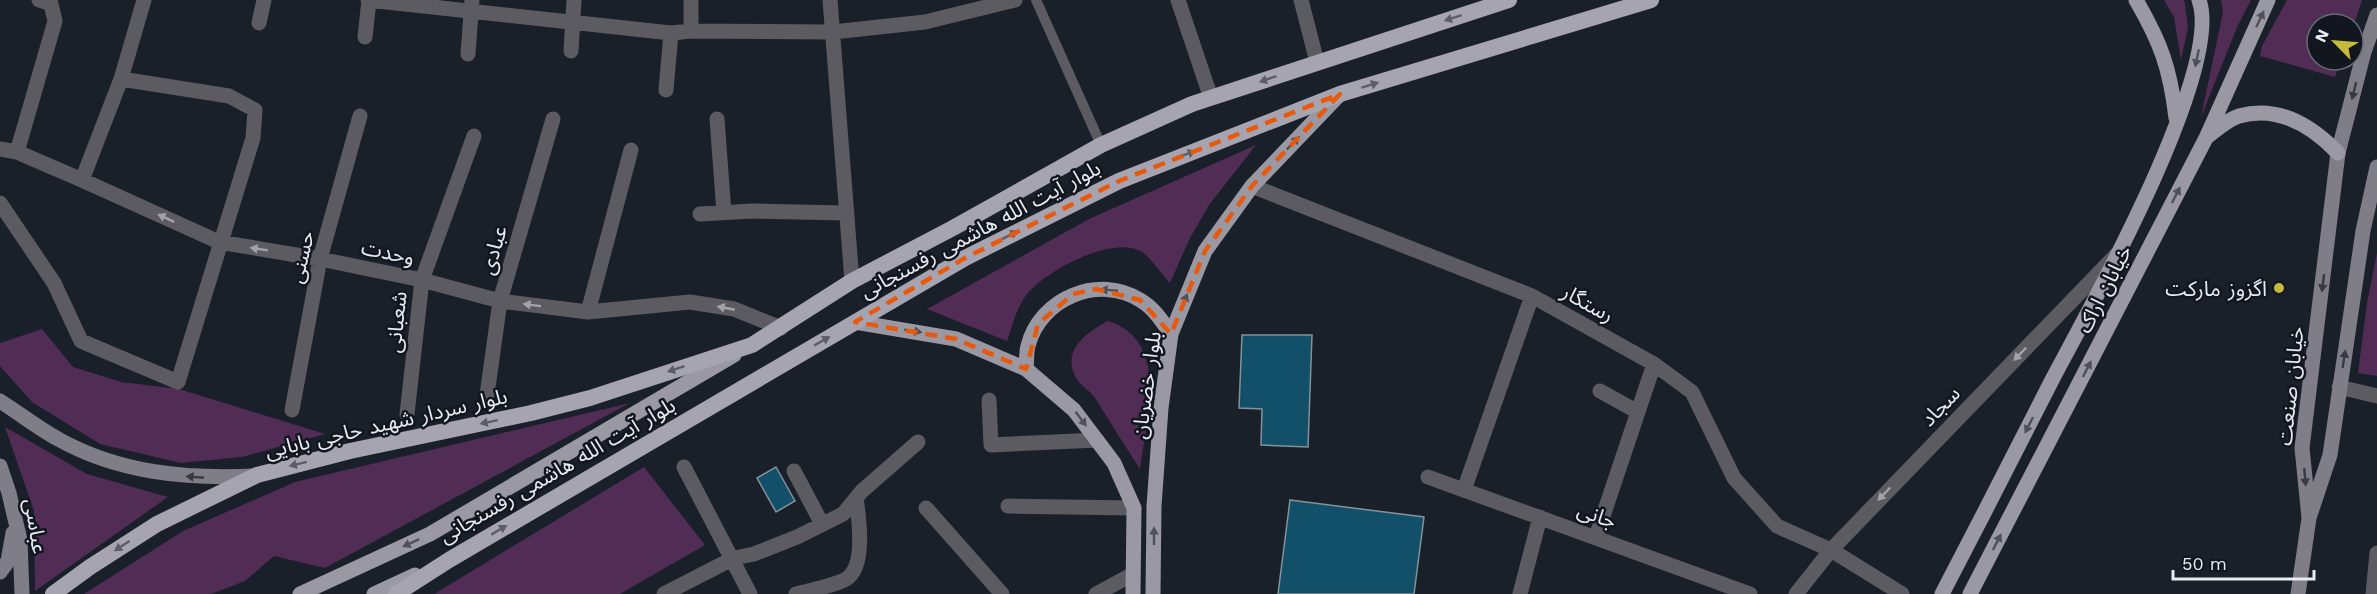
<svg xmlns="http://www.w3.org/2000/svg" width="2377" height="594" font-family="'Work Sans','Noto Sans Arabic',sans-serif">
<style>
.green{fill:#512c54}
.building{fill:#124f68;stroke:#84929a;stroke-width:1.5}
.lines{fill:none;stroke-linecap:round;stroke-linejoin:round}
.service{stroke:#5c5b61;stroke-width:10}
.minor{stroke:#5c5b61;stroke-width:15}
.tertiary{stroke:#5c5b61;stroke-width:15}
.secondary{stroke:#7f7d86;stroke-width:15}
.primary{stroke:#9998a3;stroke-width:15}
.trunk{stroke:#a6a4b0;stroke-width:16}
.oneway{fill:#5c5d68}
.oneway2{fill:#4e505a}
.oneway3{fill:#383a43}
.oneway4{fill:#a2a3aa}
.marked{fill:none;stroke:#e8590c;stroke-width:4.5;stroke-dasharray:12 8;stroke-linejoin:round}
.poi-dot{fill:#c8bb3b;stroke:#11161f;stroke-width:2}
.labels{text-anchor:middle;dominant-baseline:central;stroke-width:5;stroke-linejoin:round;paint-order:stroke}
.street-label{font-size:21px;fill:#e8ebf2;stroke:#11161f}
.poi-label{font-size:21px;fill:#e8ebf2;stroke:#11161f;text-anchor:end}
</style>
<rect width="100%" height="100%" fill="#1a2029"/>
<path class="green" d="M2164,0H2184L2185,4L2188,28L2181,60L2174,17Z
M2221,0H2251L2238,25L2201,117L2223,12Z
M2287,0H2362L2353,27V24H2317V60H2341L2335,77L2260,56L2262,46Z
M1256,145L1209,205L1190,238L1170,283C1161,274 1152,259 1142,252C1113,234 1046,271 1027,294C1017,306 1012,327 1007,341L927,309L1089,219Z
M2377,253V376L2358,373L2367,303Z
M1108,321C1171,341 1146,421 1140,469C1125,446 1110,422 1095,398C1091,391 1083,388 1079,382C1058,353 1085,333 1108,321Z
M42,329L73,367L121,382L179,389L325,434L242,457L181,463L100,444L32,402L0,366V343Z
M630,403L325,568L274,556L245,581L211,594H84L183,531L295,482Z
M5,427L87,474L168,497L35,591L34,511Z
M644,467L705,545L620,594H434Z"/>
<path class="building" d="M1242,335H1312L1308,447L1261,445L1262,409L1239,408Z
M776,467L795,501L776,512L757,478Z
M1290,500L1424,517L1414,594H1278Z"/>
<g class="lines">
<path class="service" d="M1036,0L1101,145"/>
<path class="minor" d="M368,0L671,33L691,31L833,32L925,22L1015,0
M691,0V31
M830,0L852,281
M1178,0L1211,98
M1301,0L1317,62
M259,23L264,0
M365,37L369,0
M571,51L574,0
M468,54L472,0
M666,90L671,33
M717,119L724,213
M0,149L17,152L82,180L219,242L320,259L422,280L500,301L588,312L690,302L734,309L781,328
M17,152L55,21L51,4L39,0
M82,180L121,79L144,0
M1252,186L1532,296L1654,364L1692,392L1734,478L1777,526L1831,550L1902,594
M0,203L54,283L81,341L178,382L253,138L255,110L229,96L121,79
M700,214L753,211L847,213
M588,312L631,150
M2339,387L2377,396
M1600,391L1638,412
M487,395L500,301L553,119
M989,400L991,445L1097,440
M292,410L320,259L360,116
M407,414L422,280L474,136
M684,467L750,594
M794,471L822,524
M1428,477L1750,594
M1464,490L1532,296
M1008,506L1134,508
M926,508L1002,594
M1596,537L1654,364
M664,594L734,558L754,554L797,537L843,514L862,491L918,442
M796,594C810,590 834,586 846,579C866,567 859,518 856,498
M1096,594L1133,574
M1520,594L1540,517
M2373,594L2377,553"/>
<path class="tertiary" d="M1796,594L1831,550L2117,254"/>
<path class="secondary" d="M0,401C19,413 38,428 58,439C119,473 185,479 254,476
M0,466L9,493L20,540L22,594
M2309,518L2302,448L2338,153L2364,52L2377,15
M0,572L8,561L13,533
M2298,594L2309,518L2330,455L2363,231L2377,167"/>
<path class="primary" d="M2136,0C2161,43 2170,68 2176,118
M2208,136C2218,129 2228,119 2239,116C2278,105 2312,126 2338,153
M855,322L956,339L1026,369L1074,410L1114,463L1134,508L1133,594
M1026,369C1027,361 1026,353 1028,346C1040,298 1099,274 1140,300C1154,308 1162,321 1171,334
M300,594L430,534L734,355
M374,594L415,575
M1153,594L1154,506L1161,408L1171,334L1205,251L1252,186L1340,94
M1942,594C1979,523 2016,451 2052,380C2089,310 2224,70 2199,0
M1970,594L2206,138L2268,0"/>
<path class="trunk" d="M53,594L90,567L157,524L257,475L350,451L531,413L590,398L752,345L852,281L953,228L1101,145L1192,104L1509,0
M396,594L449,560L965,258L1119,181L1340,94L1651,0"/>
</g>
<defs><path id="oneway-solid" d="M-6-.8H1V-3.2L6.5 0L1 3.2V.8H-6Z" transform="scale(1.5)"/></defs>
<g class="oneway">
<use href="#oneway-solid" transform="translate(1453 18) rotate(162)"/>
<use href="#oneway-solid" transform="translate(1268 79) rotate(161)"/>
<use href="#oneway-solid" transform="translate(1370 85) rotate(-17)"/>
<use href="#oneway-solid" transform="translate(1187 154) rotate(-21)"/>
<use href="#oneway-solid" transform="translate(1010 235) rotate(-27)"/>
<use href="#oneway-solid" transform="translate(822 341) rotate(-30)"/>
<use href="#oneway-solid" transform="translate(676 369) rotate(162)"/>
<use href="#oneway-solid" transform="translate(489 422) rotate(168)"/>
<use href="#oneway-solid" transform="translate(298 464) rotate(166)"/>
<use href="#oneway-solid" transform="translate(499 530) rotate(-31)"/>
<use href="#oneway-solid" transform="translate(122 546) rotate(147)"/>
</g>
<g class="oneway2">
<use href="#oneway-solid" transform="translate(2260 19) rotate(-65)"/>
<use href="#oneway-solid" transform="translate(2197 58) rotate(102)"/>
<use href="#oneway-solid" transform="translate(1293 143) rotate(-46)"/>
<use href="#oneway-solid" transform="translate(2176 195) rotate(-63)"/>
<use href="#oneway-solid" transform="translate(1109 290) rotate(-175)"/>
<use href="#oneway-solid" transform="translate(1184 302) rotate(-68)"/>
<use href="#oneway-solid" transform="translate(913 331) rotate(9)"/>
<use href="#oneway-solid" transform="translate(2087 369) rotate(-63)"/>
<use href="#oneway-solid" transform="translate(1081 419) rotate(53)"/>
<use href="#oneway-solid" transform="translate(2029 425) rotate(117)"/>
<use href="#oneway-solid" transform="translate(1154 536) rotate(-90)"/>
<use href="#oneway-solid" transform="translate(1997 542) rotate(-63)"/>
<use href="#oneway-solid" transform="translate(411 543) rotate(155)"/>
</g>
<g class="oneway3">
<use href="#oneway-solid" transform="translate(2354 91) rotate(104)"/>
<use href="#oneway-solid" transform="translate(2323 283) rotate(97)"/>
<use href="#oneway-solid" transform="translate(2344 359) rotate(-81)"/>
<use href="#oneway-solid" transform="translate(195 477) rotate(-175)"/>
<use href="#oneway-solid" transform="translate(2305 477) rotate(85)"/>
</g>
<g class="oneway4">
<use href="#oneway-solid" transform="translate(166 218) rotate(-155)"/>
<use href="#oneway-solid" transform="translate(259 249) rotate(-171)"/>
<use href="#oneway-solid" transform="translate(532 305) rotate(-173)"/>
<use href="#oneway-solid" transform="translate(726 308) rotate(-169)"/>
<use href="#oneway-solid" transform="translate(2020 354) rotate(134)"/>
<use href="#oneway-solid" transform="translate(1884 494) rotate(134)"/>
</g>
<path class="marked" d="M1340,94L1252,186L1205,251L1171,334L1140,300L1096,289L1073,294L1038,324L1026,369L956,339L855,322L965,258L1119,181Z"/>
<circle class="poi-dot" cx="2279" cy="288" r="6"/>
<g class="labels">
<g class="street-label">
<text transform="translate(980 229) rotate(-28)">بلوار آیت الله هاشمی رفسنجانی</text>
<text transform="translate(493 250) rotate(-74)">عبادی</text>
<text transform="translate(388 252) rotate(12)">وحدت</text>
<text transform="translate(301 257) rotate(-77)">حسنی</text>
<text transform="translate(2104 289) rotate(-63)">خیابان اراک</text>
<text transform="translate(1588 303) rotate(29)">رستگار</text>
<text transform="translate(396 322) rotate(-84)">شعبانی</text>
<text transform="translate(1146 385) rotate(-82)">بلوار خضریان</text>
<text transform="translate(2290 386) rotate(-84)">خیابان صنعت</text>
<text transform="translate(1940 406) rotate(-46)">سجاد</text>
<text transform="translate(386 423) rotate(-13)">بلوار سردار شهید حاجی بابایی</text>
<text transform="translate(557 470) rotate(-30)">بلوار آیت الله هاشمی رفسنجانی</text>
<text transform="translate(1597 515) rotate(20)">جانی</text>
<text transform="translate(36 526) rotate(81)">عباسی</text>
</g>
<g class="poi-label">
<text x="2267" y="288">اگزوز مارکت</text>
</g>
</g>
<g transform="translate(2335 42) rotate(295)"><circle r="28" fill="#11161f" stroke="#676b73" stroke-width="1.5"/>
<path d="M0-4.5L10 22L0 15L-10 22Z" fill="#c8bb3b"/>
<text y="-9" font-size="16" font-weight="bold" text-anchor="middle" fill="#e8ebf2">N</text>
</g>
<path d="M2173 570v9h141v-9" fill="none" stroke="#e8ebf2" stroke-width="3"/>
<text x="2182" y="570" font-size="18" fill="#e8ebf2" stroke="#11161f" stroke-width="4.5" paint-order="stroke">50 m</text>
</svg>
